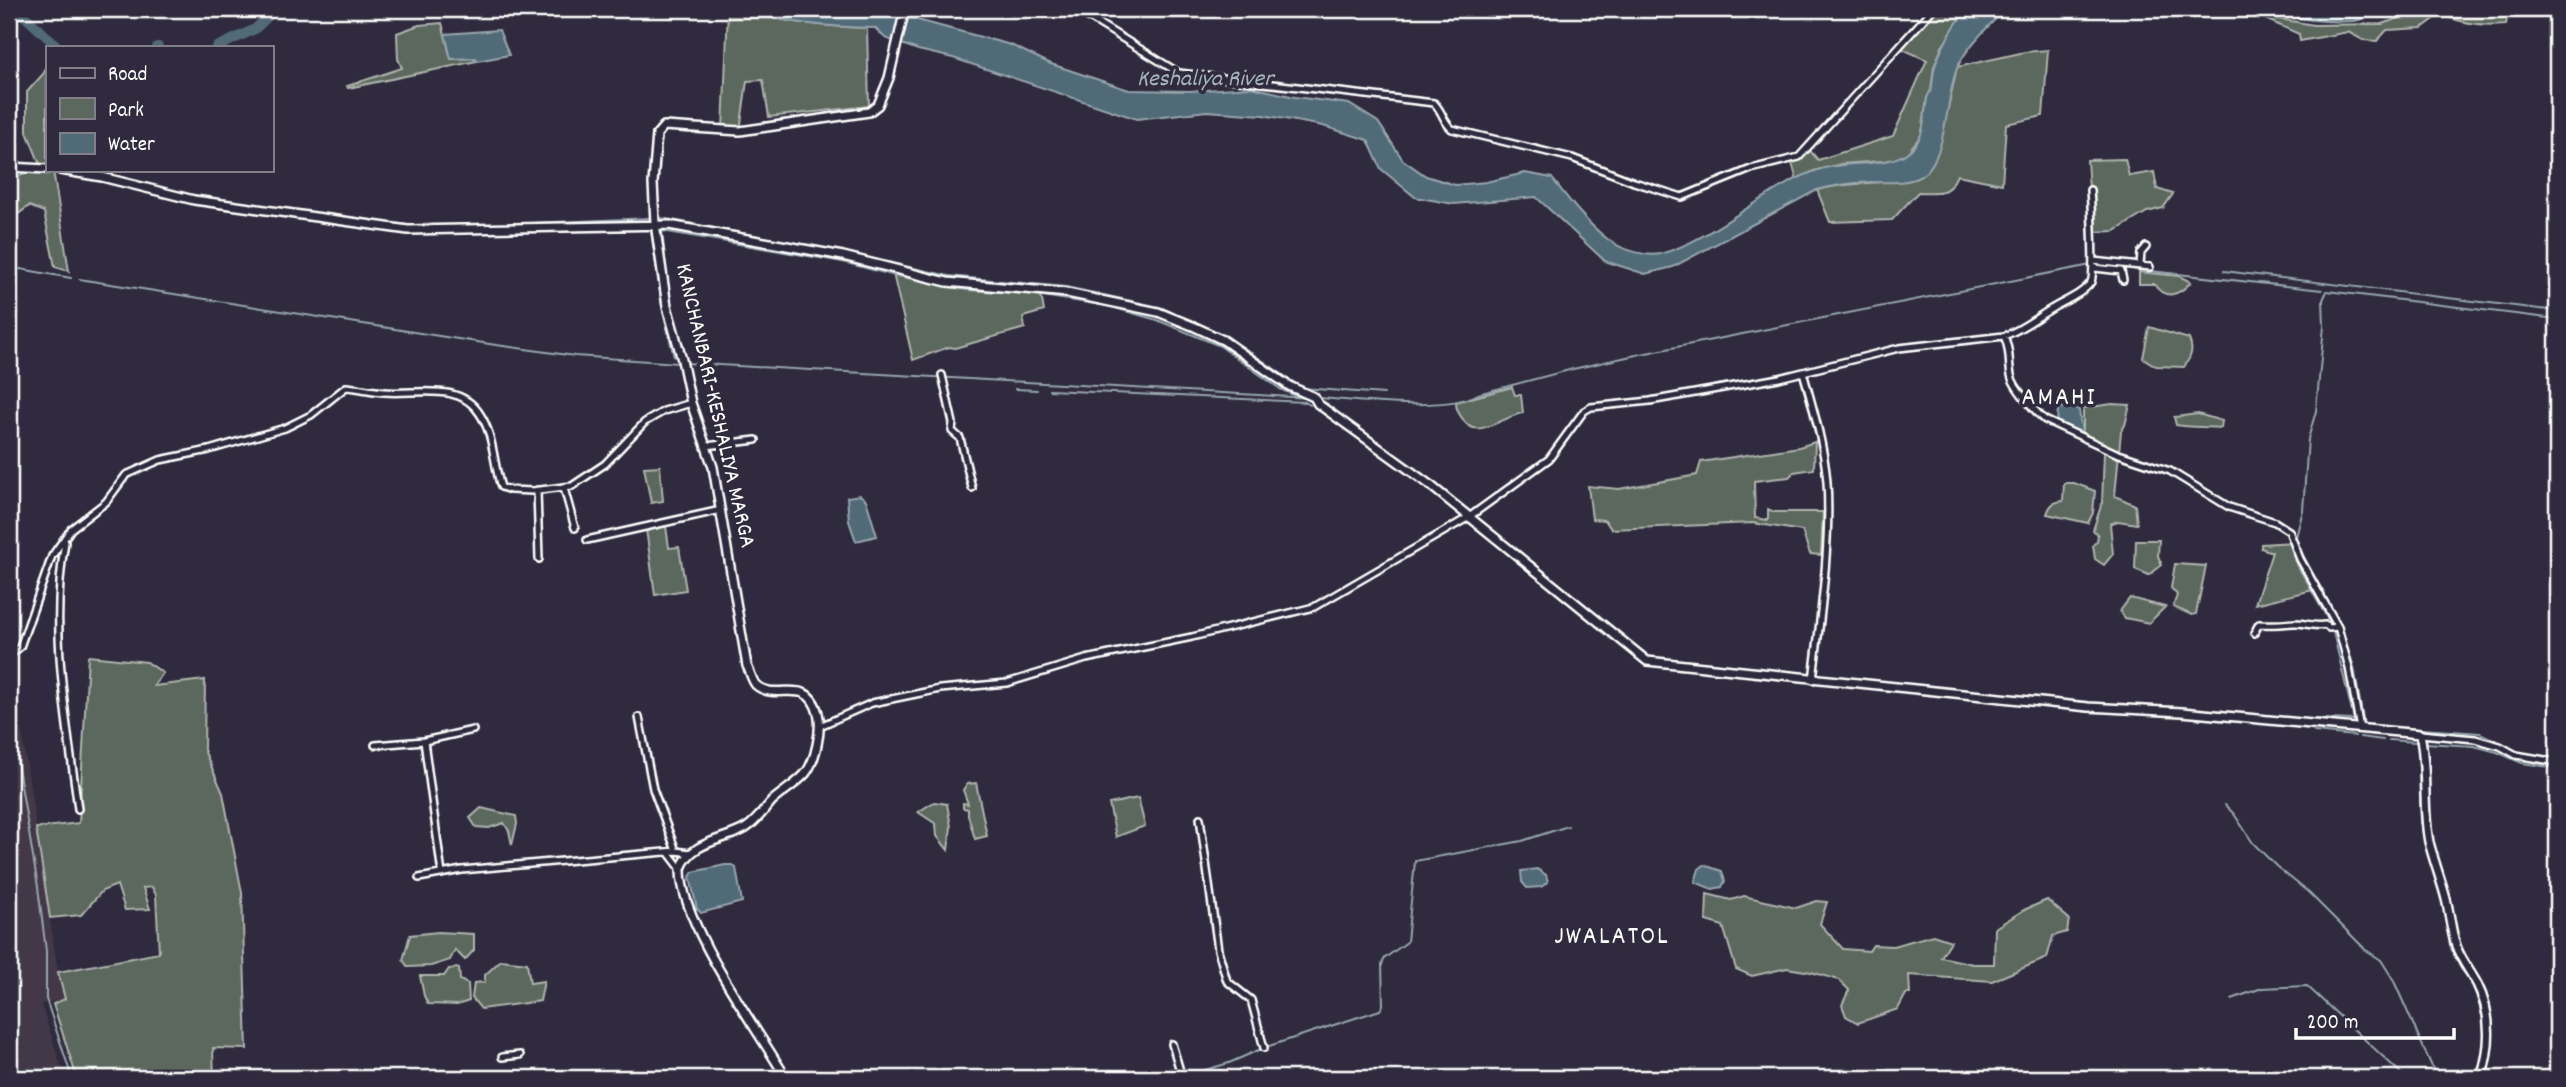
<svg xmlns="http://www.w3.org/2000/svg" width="2566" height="1087" font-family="Dekko,sans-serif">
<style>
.built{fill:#423846}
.green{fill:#5c685d;stroke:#aeb4ae;stroke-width:2}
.water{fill:#516a78;stroke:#97a6ae;stroke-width:2}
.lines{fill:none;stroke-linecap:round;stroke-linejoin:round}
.stream{stroke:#97a6ae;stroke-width:2}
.river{stroke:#516a78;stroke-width:10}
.minor-casing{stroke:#fff;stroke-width:10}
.tertiary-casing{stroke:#fff;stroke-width:12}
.minor{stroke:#2f2a3d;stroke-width:5}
.tertiary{stroke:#2f2a3d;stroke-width:7}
.labels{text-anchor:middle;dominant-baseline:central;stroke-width:7;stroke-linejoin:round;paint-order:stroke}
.street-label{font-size:23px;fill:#fff;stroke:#2f2a3d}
.water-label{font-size:24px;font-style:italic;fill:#a8b4bc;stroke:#2f2a3d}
.quarter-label{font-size:26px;letter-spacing:2px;fill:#fff;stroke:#2f2a3d}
</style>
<rect width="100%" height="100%" fill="#2f2a3d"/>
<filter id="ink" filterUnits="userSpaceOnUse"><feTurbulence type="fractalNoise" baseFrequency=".0143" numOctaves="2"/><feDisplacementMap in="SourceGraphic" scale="14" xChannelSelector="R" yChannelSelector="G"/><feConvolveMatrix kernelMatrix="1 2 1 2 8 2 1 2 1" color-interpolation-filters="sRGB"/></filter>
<g filter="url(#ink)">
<path class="built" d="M11,661L58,972L65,999L41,1004L65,1078H9V662Z"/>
<path class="green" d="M562,9H652V11L562,15Z
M728,9C743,9 756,15 772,18C804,24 834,27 867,28L869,106L769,117L763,80L747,81L740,131L723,129Z
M1933,9H1976L1966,12L1942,47L1934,67L1931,90L1927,98L1922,134L1908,152L1896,160L1841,164L1814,171L1797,180L1792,163L1785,160L1799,157L1807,147L1818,160L1893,136L1927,60L1898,47Z
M2425,9H2509L2506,24C2482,26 2463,24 2441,14L2422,28L2387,30L2377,41L2363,40L2348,32L2300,41L2299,34L2256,15L2314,25L2382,24Z
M442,23L451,59L476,58L477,61L348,88L347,86L402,68L398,59L397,33L419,25Z
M2048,50L2043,116L2006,124L2002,184L1957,175C1948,196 1939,192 1918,192L1892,220L1830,222L1817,190C1850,181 1884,184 1917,178L1939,149L1957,67L2025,52Z
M47,65V170H53L69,271L55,267L44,212L29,206L9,221V182L40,164L27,132V92L44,73Z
M2125,159L2129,176L2154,172L2157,189L2173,194L2163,208L2147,212L2115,231L2092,232L2087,160Z
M892,269L947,282L1036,291L1042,300L1044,311L1023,317L1025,328L955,348L949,347L913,360Z
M2139,272L2179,276L2191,282C2179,295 2165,301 2154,284H2139Z
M2149,327L2189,339C2194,350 2191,357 2184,367L2156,366L2143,358Z
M1512,387L1515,395H1521L1523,413C1503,416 1475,443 1462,418C1458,412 1456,409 1456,402Z
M2112,404L2130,405L2125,425L2121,431L2115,496L2135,505L2137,524L2118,521L2110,524L2113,554L2104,565L2095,559L2093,545L2097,541L2098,535L2093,530L2102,503L2104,452L2101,443L2083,436V412L2084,408Z
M2198,414L2222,421L2221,428C2205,426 2192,428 2176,425L2174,417Z
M1815,442L1814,469L1794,472L1789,477L1754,481L1755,518L1768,520V509L1774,512H1823L1821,555L1810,554L1802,531L1753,523L1611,529L1605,520L1592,519L1588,486L1619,489L1697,475L1701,462L1799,447Z
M660,466L663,501L651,503L644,467Z
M2064,483H2074L2095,491L2093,513L2088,523L2047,514C2050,504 2054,502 2063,501Z
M666,526L669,548L679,547L686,590L655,595L646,529Z
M2136,540H2159L2158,556L2162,565L2149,575L2135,569Z
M2294,542L2317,589L2255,604L2272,552L2261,548V544Z
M2175,564L2206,566L2196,614L2192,615L2173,607L2177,595L2171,588Z
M2130,598L2165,607L2149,623L2125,618L2120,611Z
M88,656L147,662L163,673L154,686L205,680L204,750L223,793L242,893L247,1049L213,1048L214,1078H77L53,1004L65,999L58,972L159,953L156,895L152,887L143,888L150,909L125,910L117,885L102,891L81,915L50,918L36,828L79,823Z
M976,783L987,836L975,839L968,815V809L963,808V803L968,804L963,790L967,784Z
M1138,798L1145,826L1116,837L1109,804Z
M934,802L947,804L951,827L948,850L937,836L936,824L918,812Z
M481,808L516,816L517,824L512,845L509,831L504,823L489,828L476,827L470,818Z
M1707,894L1731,900L1744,896L1796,908L1817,901L1827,902L1820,924L1843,949L1869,951L1873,945L1893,946L1933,935L1951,941L1941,957L1973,964H1994L1995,928L2024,910L2047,900L2069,919L2067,932L2053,936L2047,958L1992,981L1909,975L1910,994H1906L1898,1009L1858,1023L1846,1016L1842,1005L1849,990L1839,980L1811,972L1787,968L1752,976L1736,969L1723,926L1706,921Z
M438,932L474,934V950L465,960L455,950L450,960L431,966L408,967L403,960L410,935Z
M501,960L527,963L530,983L544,981L540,1001L481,1009L472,998L474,983L485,982V975Z
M459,968L460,980L468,984L469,1001L457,1005L428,1004L424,996L420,976H444L449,969Z"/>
<path class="water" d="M742,9H837L895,14L1011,45L1051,64L1129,90L1189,91L1251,87L1295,97L1349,104L1378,122L1403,160L1426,176L1455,185L1486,182L1525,173L1552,178C1569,200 1587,224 1610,241C1621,249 1646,257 1660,254C1715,239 1762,190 1815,171C1842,160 1888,168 1908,152C1926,138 1923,120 1927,99C1928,94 1929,95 1931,90C1933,83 1933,76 1934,69C1938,55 1956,17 1969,11C1980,6 1995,9 2006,9C1991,23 1967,47 1958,66C1945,93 1949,165 1917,178C1902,184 1885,182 1870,182C1851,183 1835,185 1817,190L1673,267L1645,274L1605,261L1536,197L1454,204L1415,197L1381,169L1368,140L1323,126L1263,115L1207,111L1137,119L953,58L918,50L885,38L875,28C830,27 785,24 742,9Z
M2261,9H2411C2394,15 2396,14 2379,14C2370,15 2362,20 2353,21C2322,23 2291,18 2261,9Z
M499,30L509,55L477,61L476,58L451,59L445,34Z
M2067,406L2079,410L2082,434L2057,423L2058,409Z
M860,495L866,500L877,536L856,541L849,521L847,497Z
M725,865H733L736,868L742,902L701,913L697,909L690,877L693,872Z
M1704,865L1722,871L1725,881L1722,887L1712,889L1695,882L1699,869Z
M1537,869L1546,875L1548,882L1541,887L1527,888L1522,882L1521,871Z"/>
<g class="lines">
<path class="stream" d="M909,18L911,9
M661,218L844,252L949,276L1066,287L1160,307L1227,336L1302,388L1384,394
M484,225L651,218
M651,230L662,307L674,357
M2096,265L2322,290
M9,267L71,278
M2224,271L2557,311
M79,279L496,345L575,356L678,363
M668,288L662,231L843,262L892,275L967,290L1029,294L1108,306L1157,320L1220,346L1280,389L1298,397
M2557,319L2327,291L2323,300L2324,326L2316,411L2308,439L2303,510L2296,537L2303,555L2341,626L2354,667L2364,725L2480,733L2519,752L2557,758
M685,363L1309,398
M1015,389L1037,390
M1049,390L1305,402L1310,405
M1318,398C1358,400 1445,413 1478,394L1573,369L1636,355L2091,265
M1319,399L1328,404
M2288,538L2295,561L2331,625
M9,713L38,887L46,951V999L72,1078
M2312,719H2321
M2326,719L2354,720L2333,632
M2314,732L2355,736
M2360,737L2383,740
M2389,740L2416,742L2418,745L2421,823
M2426,746L2425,743L2474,746L2497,752L2522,763L2557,768
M2428,780V792
M2225,805L2234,814L2253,843L2277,867L2308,892L2366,950L2381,960L2393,979L2437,1078
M2422,829L2442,900
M2443,906L2451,949L2461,969L2473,984L2485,1026
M2232,999L2262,988L2307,986L2406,1078
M1266,1047L1380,1010L1383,1005L1382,964L1385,958L1407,942L1415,861L1522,841L1568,826
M2490,1054L2491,1035
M1178,1078L1229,1063L1261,1049
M2485,1078L2489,1059"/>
<path class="river" d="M17,9L58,47
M157,47H158
M217,47L255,29L276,9"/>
<defs>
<path id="minor" d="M1075,9L1179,73L1434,103C1443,112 1443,122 1452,129L1572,158L1634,182L1682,197L1751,169L1799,157L1933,9
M2093,261L2150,267
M2140,265L2141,253L2146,247
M2095,268L2121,271L2123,280
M2004,336C2011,351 2008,360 2011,375C2013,387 2036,412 2045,420L2116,453L2170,471L2229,507L2275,522L2289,531L2300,559L2338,627L2349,668L2360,729
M1803,372C1813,408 1824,445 1827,482C1831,543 1820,619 1813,680
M942,375L953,423L952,431L960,438L972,488
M706,446L756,440
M564,488L575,528
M537,490L539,559
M587,540L721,510
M65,542C49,630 67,722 78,809
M2254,633L2259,624C2272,625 2283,624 2295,623C2306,623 2314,627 2325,625L2329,628L2338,627
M9,656L20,647L52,556L71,529L106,502L126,475L160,460L209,450L285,428L311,415L346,387C359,388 371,391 384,392C416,395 459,381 480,414C494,435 493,463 501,487L510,490L532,491L572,486L605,464L645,422L664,411L691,403
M639,717L653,789L676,851
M820,726L872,703L940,689L1007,683L1086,659L1192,637L1314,607L1469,517L1549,459L1584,411L1591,407L1650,401L1779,378L1899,348L2004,336C2021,330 2036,318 2051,309C2064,301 2083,294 2091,282C2095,275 2091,203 2090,190
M2420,734L2475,739L2500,746L2516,755L2557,762
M424,741L442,874
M375,745L424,741L473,730
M1200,818L1218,950L1227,981L1251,1000L1264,1048
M668,852L681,869
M419,878L462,870L676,851L690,853
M502,1057L520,1055
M1152,1078L1180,1071L1172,1044"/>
<path id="tertiary" d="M9,167L47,169
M60,170L102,177L194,200L408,230L669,225L843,256L947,282L1067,293L1158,312L1195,327L1223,340L1289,386L1314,397L1318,404L1430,485L1647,661L2088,707L2182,712L2420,734C2428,770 2422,806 2429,842C2434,861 2441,880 2446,899C2450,915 2451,931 2456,946C2461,960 2470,971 2477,984C2492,1014 2491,1047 2481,1078
M786,1078C757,1028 680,924 681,869C690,841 724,841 746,828C756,822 764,810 772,801C782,792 796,784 805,774C816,761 822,728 818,713C807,674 777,703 756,685C752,681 750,671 747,666L713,467L691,403L682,360L667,306L655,223L653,183L657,134L664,126L740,131L869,112L878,105L889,78L905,9"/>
</defs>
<use href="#minor" class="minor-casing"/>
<use href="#tertiary" class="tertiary-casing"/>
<use href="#minor" class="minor"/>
<use href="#tertiary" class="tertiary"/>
</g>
</g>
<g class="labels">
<g class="street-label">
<text transform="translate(714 406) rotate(77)">KANCHANBARI-KESHALIYA MARGA</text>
</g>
<g class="water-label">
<text x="1205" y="80">Keshaliya River</text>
</g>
<g class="quarter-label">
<text x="2059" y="398">AMAHI</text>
<text x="1612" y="937">JWALATOL</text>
</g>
</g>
<rect width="2566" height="1087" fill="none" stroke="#2f2a3d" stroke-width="35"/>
<rect x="18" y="18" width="2531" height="1052" fill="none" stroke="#fff" stroke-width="2.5" filter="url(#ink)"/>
<rect x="46" y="46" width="228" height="126" fill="#2f2a3d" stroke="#827f8b" stroke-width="2"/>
<rect x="60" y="68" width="35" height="10" fill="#2f2a3d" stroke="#827f8b" stroke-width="2"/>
<text x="108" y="80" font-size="21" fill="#ffffff">Road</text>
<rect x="60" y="98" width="35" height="21" fill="#5c685d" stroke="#827f8b" stroke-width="2"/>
<text x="108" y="116" font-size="21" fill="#ffffff">Park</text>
<rect x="60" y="133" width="35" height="21" fill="#516a78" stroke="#827f8b" stroke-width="2"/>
<text x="108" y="150" font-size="21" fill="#ffffff">Water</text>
<path d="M2296 1028v10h158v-10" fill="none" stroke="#ffffff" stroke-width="3.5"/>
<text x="2307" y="1028" font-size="21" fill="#ffffff" stroke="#2f2a3d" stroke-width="5" paint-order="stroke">200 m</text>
</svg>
